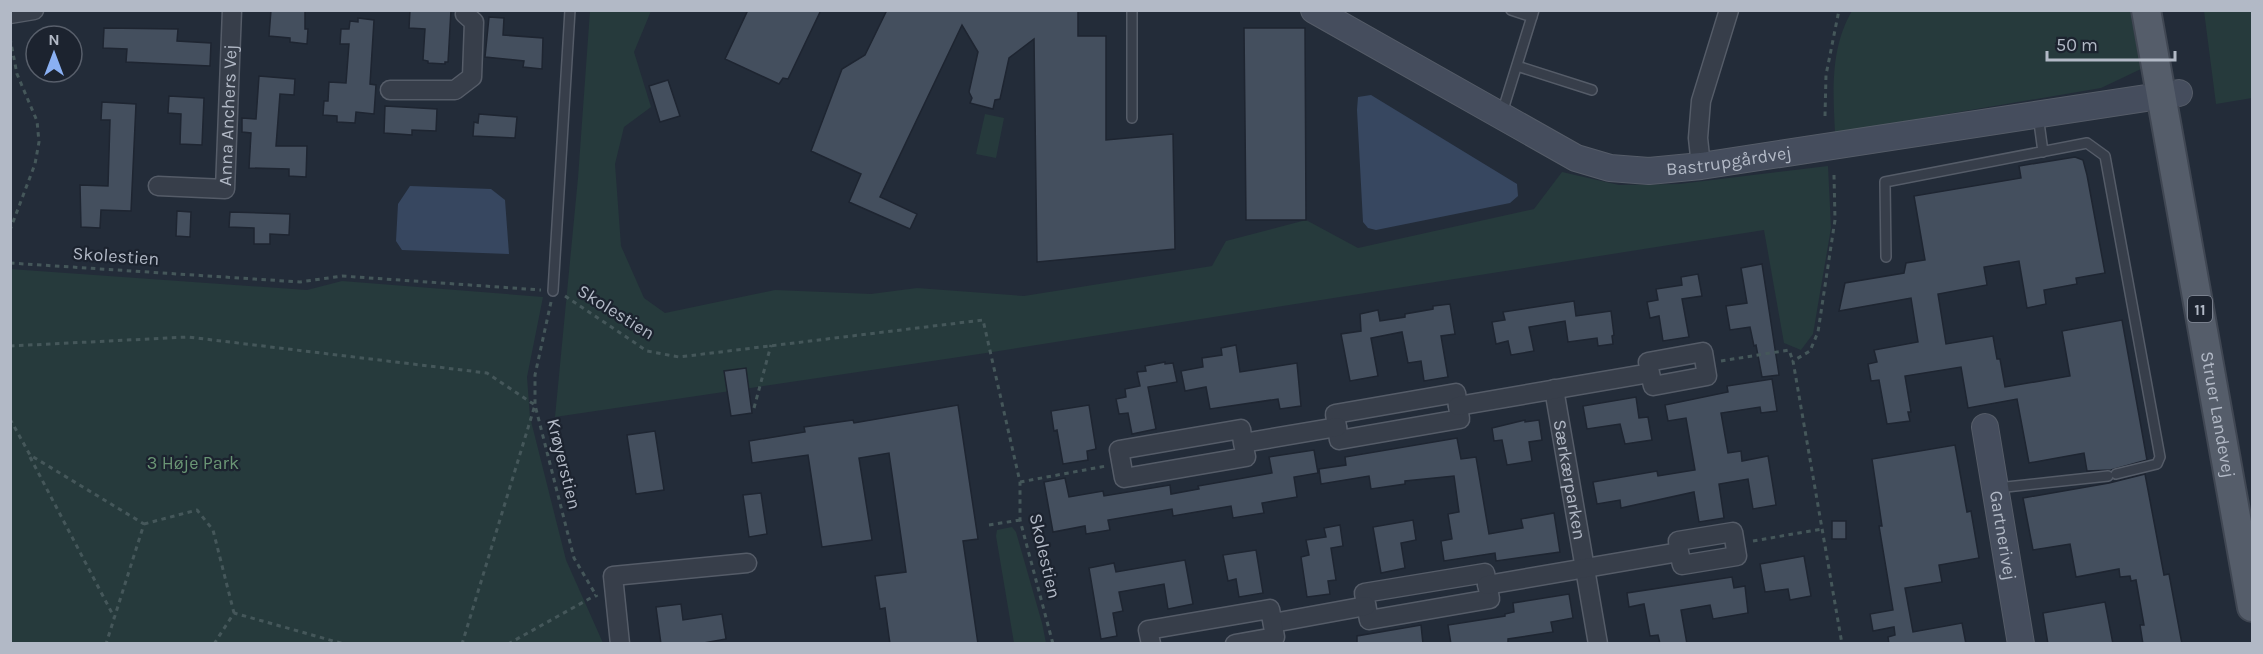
<svg xmlns="http://www.w3.org/2000/svg" width="2263" height="654" font-family="Karla,sans-serif">
<style>
.green{fill:#263a3c}
.water{fill:#374760}
.building{fill:#444f5e;stroke:#1e2531;stroke-width:1.5}
.lines{fill:none;stroke-linecap:round;stroke-linejoin:round}
.lane-casing{stroke:#555c68;stroke-width:12}
.street-casing{stroke:#555c68;stroke-width:21}
.secondary-casing{stroke:#555c68;stroke-width:28}
.primary-casing{stroke:#404753;stroke-width:32}
.path{stroke:#45575a;stroke-width:3;stroke-dasharray:4.5 4.5;stroke-linecap:butt}
.lane{stroke:#373e4a;stroke-width:9}
.street{stroke:#373e4a;stroke-width:18}
.secondary{stroke:#454d5d;stroke-width:26}
.primary{stroke:#555d6a;stroke-width:28}
.labels{text-anchor:middle;dominant-baseline:central;stroke-width:4.5;stroke-linejoin:round;paint-order:stroke}
.shield{fill:#1c232f;stroke:#858c99;stroke-width:1.5}
.shield-label{font-size:16px;font-weight:bold;fill:#b2b9c6}
.street-label{font-size:18px;fill:#b2b9c6;stroke:#1c232f}
.park-label{font-size:18px;fill:#6a9675;stroke:#1c232f}
</style>
<rect width="100%" height="100%" fill="#232c39"/>
<path class="green" d="M590,11H651L634,52L651,107L624,127L615,164L621,246L644,298L665,313L775,290L871,294L917,288L1024,296L1212,266L1226,241L1306,220L1358,248L1534,209L1562,172L1619,185L1679,184L1828,166L1831,228L1813,334L1801,350L1784,343L1764,230L986,353L555,417L578,178Z
M1852,11H2130L2141,69L2101,88L1835,133C1833,92 1830,48 1852,11Z
M2204,11H2252V98L2216,104Z
M985,114L1004,118L996,158L976,154Z
M10,269L307,290L342,281L543,297L527,377L530,417L566,560L603,643H11Z
M1012,527L1016,532L1042,623L1046,643H1014L996,536L997,530Z"/>
<path class="water" d="M1371,95L1517,184L1518,196L1510,203L1376,230L1368,228L1363,222L1357,110L1358,97Z
M410,186L491,189L505,200L509,254L402,250L396,241L398,204Z"/>
<path class="building" d="M271,10H305V29H308L307,44L290,42V38L269,36Z
M410,10H451L448,62H445V64L428,63V61L423,60L425,29L409,28Z
M748,10H821L788,79L783,78L779,84L725,59Z
M887,10H1078V36H1106V140L1173,134L1175,249L1037,262L1034,39L1009,58L1000,99L995,100L993,109L970,103L972,98L969,92L978,52L962,25L880,197L917,214L910,229L849,202L861,174L811,151L842,69L865,55Z
M489,17L504,18L503,35L543,38L542,69L523,67L524,61L485,57Z
M358,18L374,20L370,84L376,85L374,114L356,112L355,123L337,122V116L323,115L324,101H328L329,82L346,83L349,44H340L341,29H349L350,21L358,22Z
M104,28L178,29L177,41L211,43L210,66L126,62L127,49L103,48Z
M1244,28H1305L1306,220H1246Z
M259,76L295,79L294,95L280,94L276,146H307L306,177L289,176V169L249,168L251,133L242,132V118L256,119Z
M668,80L680,116L660,122L649,86Z
M169,96L204,98L202,145L180,144L181,114L168,113Z
M102,102L136,104L131,211L101,210L100,228L81,227L80,185L108,186L110,120H101Z
M385,106L437,109L436,131L412,130V135L384,133Z
M479,114L517,117L515,138L473,136L474,122L478,123Z
M2075,157L2083,160L2087,175L2105,273L2076,278L2077,284L2044,290L2046,304L2027,308L2019,261L1984,267L1987,285L1938,294L1946,344L1993,336L1997,359H2000L2005,387L2070,376L2062,331L2122,320L2147,460L2111,470L2087,471L2084,453L2029,463L2017,399L1968,408L1961,367L1905,376L1911,412H1908L1910,421L1887,424L1879,380L1871,381L1868,364L1877,362L1874,350L1918,342L1911,298L1839,311L1845,283L1904,273L1906,263L1925,260L1914,196L2021,178L2019,166Z
M177,211L191,212L190,237L176,236Z
M230,212L290,214L289,235L270,234V244H254V228L229,227Z
M1762,264L1779,375L1762,377L1756,345L1754,346L1750,327L1730,330L1726,306L1747,303L1741,268Z
M1698,274L1702,296L1682,299L1689,337L1663,341L1659,316L1650,318L1647,302L1658,300L1656,289L1682,285L1681,277Z
M1574,301L1576,316L1611,311L1614,335L1612,336L1613,344L1598,346L1597,338L1568,342L1565,321L1529,327L1534,351L1511,355L1508,341L1496,344L1492,322L1505,320L1503,312Z
M1450,304L1455,334L1441,336L1448,377L1424,381L1421,361L1408,363L1402,332L1371,338L1378,376L1350,381L1341,334L1361,331L1360,314L1378,310L1380,321L1405,317V314L1433,309V306Z
M1236,345L1240,372L1297,363L1301,406L1280,409L1278,399L1210,409L1206,387L1185,391L1181,371L1203,367L1202,358L1222,355L1221,348Z
M1165,362V364L1173,363L1177,382L1148,387L1156,429L1132,434L1128,413L1119,414L1116,399L1126,397L1125,389L1140,386L1137,372L1146,371L1145,366Z
M746,368L752,413L731,416L724,371Z
M1772,379L1777,411L1761,413L1760,407L1721,413L1728,453L1741,451L1742,461L1768,456L1776,505L1753,509L1748,479L1719,484L1724,518L1699,522L1694,492L1621,508L1620,500L1597,504L1593,482L1657,471L1658,476L1695,470L1686,418L1668,421L1665,405L1728,392L1727,386Z
M1636,397L1639,418L1648,417L1652,440L1625,444L1620,424L1587,429L1583,406Z
M958,405L978,539L963,541L978,644H890L885,608L880,609L875,576L906,572L889,453L859,458L872,540L822,547L808,455L752,463L749,441L805,432L804,427L853,420L854,423Z
M1089,405L1096,449L1087,451L1088,460L1063,464L1057,430L1054,431L1051,411Z
M1525,420V422L1539,420L1542,440L1529,442L1532,461L1507,465L1502,440L1494,441L1492,428Z
M655,431L664,490L636,494L627,435Z
M1457,438L1461,459L1476,457L1489,534L1523,528L1521,519L1554,513L1560,552L1496,561L1495,553L1444,561L1441,541L1452,539L1448,514L1459,512L1454,476L1405,481V484L1371,489L1369,476L1321,484L1319,469L1346,465L1345,457Z
M1955,445L1967,512L1971,511L1979,558L1939,565L1942,582L1905,588L1913,632L1962,623L1966,644H1889L1888,637L1895,635L1894,627L1873,631L1870,614L1893,610L1879,526H1882L1872,459Z
M1314,450L1318,473L1294,477L1297,497L1262,503L1264,513L1233,518L1231,506L1173,516L1172,509L1108,520L1110,530L1086,534L1085,526L1053,532L1044,482L1065,478L1069,497L1103,491L1104,496L1170,485L1171,494L1199,489L1198,486L1272,473L1269,457Z
M2145,474L2164,575L2169,574L2182,644H2143L2140,625H2144L2136,580L2131,581L2130,576L2120,577L2119,569L2076,577L2070,544L2033,550L2023,498L2109,483Z
M761,493L767,534L749,537L743,495Z
M1413,520L1416,540L1401,543L1405,568L1381,573L1373,527Z
M1832,521H1846V539H1832Z
M1340,525L1343,546L1331,548L1336,580L1328,581L1330,594L1307,597L1301,557L1309,555L1306,540L1326,537L1324,528Z
M1256,550L1263,593L1239,597L1236,579L1228,581L1223,555Z
M1804,556L1811,596L1790,600L1788,589L1765,592L1760,564Z
M1185,560L1193,604L1168,609L1164,584L1119,592L1123,611L1113,613L1117,636L1101,639L1089,568L1114,563L1116,572Z
M1732,577L1734,588L1745,586L1748,613L1713,619L1710,605L1681,610L1687,644H1660L1658,635L1650,636L1644,604L1629,607L1627,593Z
M1569,594L1573,618L1551,622L1553,632L1508,639V644H1451L1448,625L1505,616V614L1514,612L1513,603Z
M2105,602L2113,644H2048L2043,613Z
M681,604L683,620L722,614L726,639L698,644H661L656,607Z
M1421,625L1423,644H1357V636Z"/>
<g class="lines">
<defs>
<path id="lane" d="M1132,10V118
M1511,10L1532,17
M1517,66L1592,90
M1502,113L1534,10
M2038,115L2043,152
M1886,257L1885,182L2087,143L2105,156L2160,457L2157,464L2116,474
M553,291L570,10
M1997,488L2108,476"/>
<g id="street">
<path d="M10,14L34,10"/>
<path d="M390,90H455L472,77L474,22L465,14L466,10"/>
<path d="M1701,166L1698,138L1701,101L1729,10"/>
<path id="s1" d="M158,186L225,189L232,10"/>
<path id="s2" d="M1554,389L1598,644"/>
<path d="M1456,393L1460,419L1339,440L1335,414Z"/>
<path d="M1458,406L1650,373L1653,386L1707,376L1703,352L1648,362L1650,373"/>
<path d="M1243,443L1246,457L1124,478L1119,450L1241,429L1243,443L1337,427"/>
<path d="M1485,573L1490,599L1369,620L1364,593Z"/>
<path d="M1487,585L1679,552L1682,565L1737,556L1733,532L1678,541L1679,552"/>
<path d="M1273,623L1366,606"/>
<path d="M620,644L613,576L747,563"/>
<path d="M1151,644L1148,630L1270,609L1275,637L1235,644"/>
</g>
<g id="secondary">
<path id="s3" d="M1314,10L1576,158L1610,168L1649,171L1701,166L2179,93"/>
<path id="s4" d="M1985,427L2021,644"/>
</g>
<g id="primary">
<path id="s5" d="M2146,10L2252,607"/>
</g>
</defs>
<use href="#lane" class="lane-casing"/>
<use href="#street" class="street-casing"/>
<use href="#secondary" class="secondary-casing"/>
<use href="#primary" class="primary-casing"/>
<path class="path" d="M10,38L17,74L37,121L39,142L35,164L10,230
M1825,116L1826,75L1839,10
M1834,175L1835,220L1818,332L1810,351L1793,361L1842,644
M10,263L300,282L342,276L541,290
M565,296L647,351L679,357L983,320L1020,482V520L1053,644
M551,302L535,375V405L574,558L597,597
M10,346L188,337L487,373L535,405L462,644
M1721,361L1789,350L1793,361
M754,408L771,345
M10,419L30,455L144,524L106,644
M30,457L114,617
M1020,482L1106,466
M144,524L197,510L213,530L234,613
M989,525L1020,520
M1753,541L1822,529
M214,644L234,613L344,644
M508,644L596,595"/>
<use href="#lane" class="lane"/>
<use href="#street" class="street"/>
<use href="#secondary" class="secondary"/>
<use href="#primary" class="primary"/>
</g>
<g class="labels">
<rect class="shield" x="2188" y="296" width="24" height="26" rx="4.5"/>
<g class="shield-label">
<text x="2200" y="309">11</text>
</g>
<g class="street-label">
<text stroke="none"><textPath href="#s1" startOffset="141">Anna Anchers Vej</textPath></text>
<text stroke="none"><textPath href="#s3" startOffset="456">Bastrupgårdvej</textPath></text>
<text transform="translate(116 256) rotate(4)">Skolestien</text>
<text transform="translate(616 312) rotate(32)">Skolestien</text>
<text stroke="none"><textPath href="#s5" startOffset="411">Struer Landevej</textPath></text>
<text transform="translate(564 464) rotate(76)">Krøyerstien</text>
<text stroke="none"><textPath href="#s2" startOffset="92">Særkærparken</textPath></text>
<text stroke="none"><textPath href="#s4" startOffset="110">Gartnerivej</textPath></text>
<text transform="translate(1045 556) rotate(77)">Skolestien</text>
</g>
<g class="park-label">
<text x="193" y="463">3 Høje Park</text>
</g>
</g>
<rect width="2263" height="654" fill="none" stroke="#b2b9c6" stroke-width="24"/>
<g transform="translate(54 54)"><circle r="28" fill="#1c232f" stroke="#585f6b" stroke-width="1.5"/>
<path d="M0-4.5L10 22L0 15L-10 22Z" fill="#8ab0f3"/>
<text y="-9" font-size="16" font-weight="bold" text-anchor="middle" fill="#b2b9c6">N</text>
</g>
<path d="M2047 51v9h128v-9" fill="none" stroke="#b2b9c6" stroke-width="3"/>
<text x="2056" y="51" font-size="18" fill="#b2b9c6" stroke="#1c232f" stroke-width="4.5" paint-order="stroke">50 m</text>
</svg>
